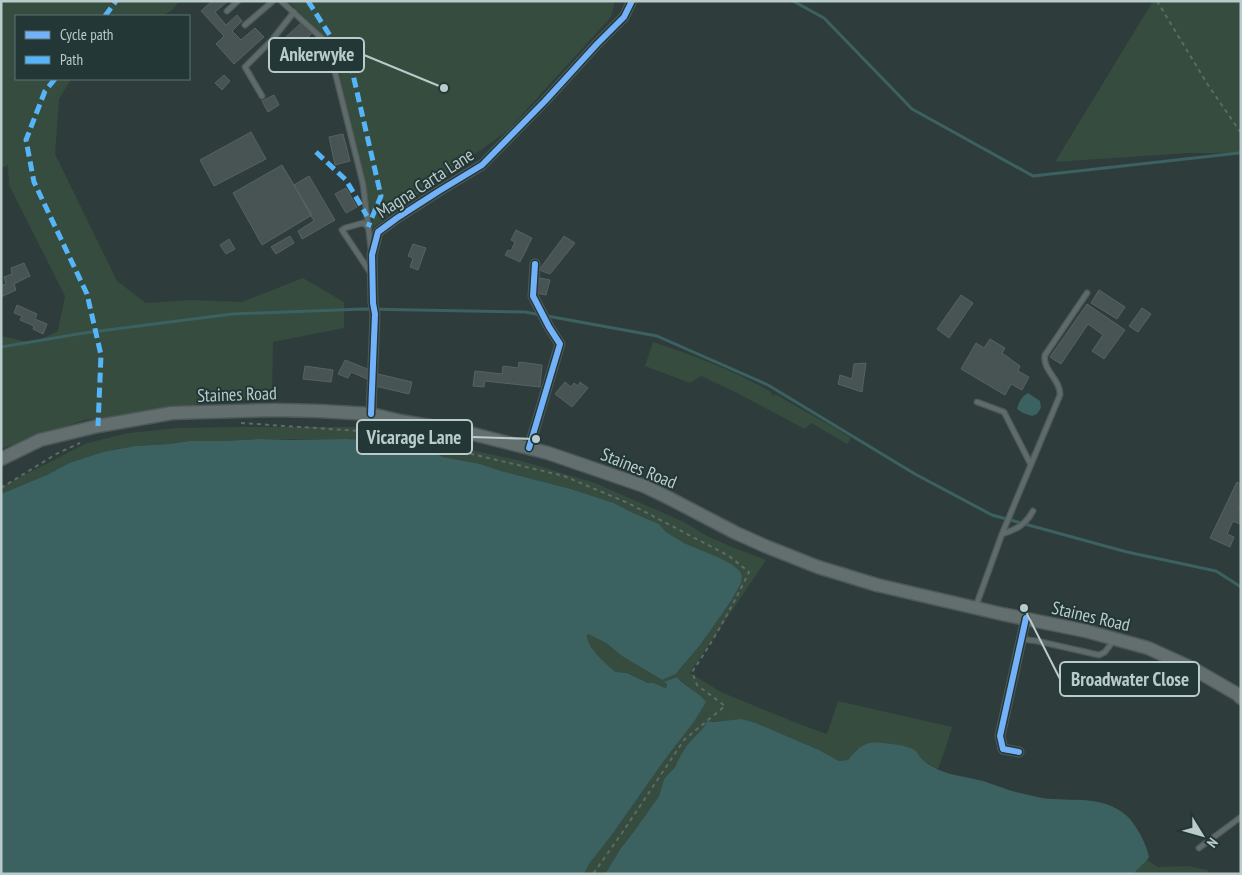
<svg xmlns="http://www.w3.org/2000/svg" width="1242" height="875" font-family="'PT Sans Narrow',sans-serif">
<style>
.green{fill:#354c3e}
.water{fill:#3b6160}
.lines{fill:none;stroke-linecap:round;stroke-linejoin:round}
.stream{stroke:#3b6160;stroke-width:3}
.building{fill:#485353;stroke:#576363}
.lane-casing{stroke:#4e5858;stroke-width:7}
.street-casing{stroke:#4e5858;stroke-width:11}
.secondary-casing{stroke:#4e5858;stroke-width:15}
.path{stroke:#5f6968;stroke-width:2;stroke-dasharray:4 4;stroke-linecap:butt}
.lane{stroke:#5f6a6a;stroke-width:4.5}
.street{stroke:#5f6a6a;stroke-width:9}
.secondary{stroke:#636e6e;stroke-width:12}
.quiet{stroke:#56b5f8;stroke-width:5;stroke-dasharray:10 5;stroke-linecap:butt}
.cycleway-casing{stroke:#223736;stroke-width:9}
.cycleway{stroke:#73b2f8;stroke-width:6}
.labels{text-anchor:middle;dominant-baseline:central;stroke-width:4;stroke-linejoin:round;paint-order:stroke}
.street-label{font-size:18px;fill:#bacbcb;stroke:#223736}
.leader{fill:none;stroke:#bacbcb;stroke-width:2}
.callout-dot{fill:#bacbcb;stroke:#223736;stroke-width:2}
.callout{fill:#223736;stroke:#bacbcb;stroke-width:2}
.callout-label{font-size:19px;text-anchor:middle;font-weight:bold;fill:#bacbcb}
</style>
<rect width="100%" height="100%" fill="#2f3c3c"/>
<path class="green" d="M1,1H180L172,10L162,16H16V79H71L59,99L55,154L117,281L146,303L191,300L242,302L303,278L344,302V328L273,342L272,397L245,398L84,420L1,449V336L33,343L58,331L65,296L9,185L8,165L1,168Z
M288,1H615L611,17L507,131L372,228V217L333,45Z
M1153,1H1241V153H1187L1055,162Z
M653,342C695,356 733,370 771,392V394L774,396L775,394L833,427L851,438L847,444L811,423L805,429L737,393L701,376L690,383L645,366Z
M233,427H366L522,461L595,483L684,522L709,537L732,547L766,560L690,673L721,692L794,722L827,734L838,701L952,727L945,750L938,769L924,761L914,750L856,749L848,760L839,761L819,750L756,723L707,721L704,727L687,745L676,766L664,779L659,796L635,830L621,848L605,874H584L589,864L611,836L666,758L694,722L705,702L677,677L665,682L667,684V687L665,689L654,683H648L628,673L617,672L614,671C606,663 585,646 588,634L606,643L622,656L661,680L676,674L679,670L701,644L731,601L740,583L742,576L740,571L720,558L684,543L666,532L659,524L631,512L614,503L571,489L501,471L480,464L443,457L432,452L406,450L395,446L385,445L366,440L259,439L223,441H189L169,444L135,446L103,452L69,463L49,474L1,494V487L87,443L129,433L177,428Z
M1147,860L1158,867L1188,866L1207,870L1209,874H1133Z"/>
<path class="water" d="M1028,393L1040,401L1041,408L1037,414L1032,416L1023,413L1017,409C1019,402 1021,397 1028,393Z
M259,439L292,440L346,439L366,440L385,445L395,446L406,450L432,452L443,457L480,464L501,471L571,489L614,503L631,512L659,524L666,532L684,543L720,558L731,564L740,571L742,576L741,583L731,601L701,644L679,670L676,674L662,680L622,656L606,643L588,634L587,636C589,650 604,661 614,671L617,672L627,673L648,683H654L665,688L667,687V684L664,682L677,677C685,687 698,691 706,702L694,722L666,758L611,836L589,864L584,874H1V494L49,474L69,463L103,452L135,446L169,444L189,441H223Z
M741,719L756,723L819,750L839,761L848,760C858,747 865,741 883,743C892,744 904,745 913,749C917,751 919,756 923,760C927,764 934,767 939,770C953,776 968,777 983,781C993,784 1002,788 1012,791C1020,793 1029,795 1037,797C1066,803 1097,794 1122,812C1134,820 1146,842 1149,857L1147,860L1133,874H605L621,848L635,830L659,796L664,779L676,766L677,762L687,745L704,727L707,721L714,722Z"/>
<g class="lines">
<path class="stream" d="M793,1L824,18L912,109L1033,176L1239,153H1241
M1,347L84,333L232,314L363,309L525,312L657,336L768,385L915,474L992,515L1127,552L1216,571L1241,587"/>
</g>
<path class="building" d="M212,1H228L215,12L226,25L237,15L242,21L232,31L241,40L255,28L264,37L234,64L216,44L224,36L201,11Z
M302,22L312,33L304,41L307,44L297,53L284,39Z
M224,75L230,81L222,90L215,83Z
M274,95L279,105L268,112L262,101Z
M251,132L266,159L214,186L200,160Z
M343,134L350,161L335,165L329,137Z
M282,165L312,215L262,245L233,193Z
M309,176L335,220L302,239L298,231L314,221L294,185Z
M346,188L357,207L346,213L335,194Z
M516,230L532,238L520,262L505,255L508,250L511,251L515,242L511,240Z
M290,236L294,243L276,254L271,247Z
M564,236L575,243L550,274L539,270Z
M229,239L235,249L226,254L220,245Z
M413,244L426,248L418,270L410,267L413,258L408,256Z
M24,263L30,276L14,284L16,290L1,297V286L6,284L4,277L12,274L11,268Z
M540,278L550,280L546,295L536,293Z
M1099,290L1125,307L1117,319L1091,303Z
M961,295L973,303L949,338L937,329Z
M1087,304L1125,330L1104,359L1092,351L1103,335L1088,324L1061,364L1050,357Z
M17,305L37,314L35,319L47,324L43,334L33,329L34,326L20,320L22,316L14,313Z
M1142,308L1151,314L1138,332L1129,326Z
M990,339L1005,348L1002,353L1020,366L1018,371L1029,377L1022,390L1011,384L1005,395L961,369L976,343L984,348Z
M345,360L370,370L367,379L351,372L348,378L338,374Z
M519,362L542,365L540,387L485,381L484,387L473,386L475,371L502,374L503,366L518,368Z
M866,363L862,392L838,384L840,375L852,379L854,364Z
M305,366L333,370L331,382L303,379Z
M378,374L412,382L409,394L375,386Z
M565,382L571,387L574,383L578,386L580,382L588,388L572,407L555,394Z
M1237,482L1241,484V504L1239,508L1241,509V524H1240L1233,521L1227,534L1234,537L1230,547L1210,538Z"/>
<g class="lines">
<defs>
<path id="lane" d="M281,1L325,41L333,64L363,184L371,249
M227,11L238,1
M245,25L273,1
M262,96L245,67L272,40L294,12
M368,227L363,223L345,228L342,230L370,272
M977,402L1004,412L1031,465
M1002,534C1016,530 1026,524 1033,511
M976,606L1002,534L1060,395C1061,380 1042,370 1045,355L1087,293
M1021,639L1037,641L1099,655L1105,652L1114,640
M1199,848L1241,817"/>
<path id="street" d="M371,414L375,314L373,303L372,255L378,232L397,218L439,191L482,165L545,101L597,44L624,17L632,1
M529,448L560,344L549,327L533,296L535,264
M1019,752L1003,749L1000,736L1026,618"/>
<path id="secondary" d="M1,459L40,440L98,426L172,413L275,410L319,411L371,414L400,421L465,432L548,453L644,486L665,496L736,533L765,546L818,567L877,585L1002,614L1086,631L1148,648L1192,668L1237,694L1241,698"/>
</defs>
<use href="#lane" class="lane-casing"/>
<use href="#street" class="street-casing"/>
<use href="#secondary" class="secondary-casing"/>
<path class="path" d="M1157,1L1208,85L1241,133
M241,423L360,431L417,441L564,476L628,503L729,556L749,572C732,607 714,640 692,672L697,685L725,706L684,740L622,833L593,874
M1,488L58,453L80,443"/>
<use href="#lane" class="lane"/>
<use href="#street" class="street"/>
<use href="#secondary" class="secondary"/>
<path class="quiet" d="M308,1L336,45L351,66L381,196L368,227
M105,16L116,1
M55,79L45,91L26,140L34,182L87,294L101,355L98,426
M316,152L346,180L367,216"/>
<defs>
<path id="cycleway" d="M371,414L375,314L373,303L372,255L378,232L397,218L439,191L482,165L545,101L597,44L624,17L632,1
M529,448L560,344L549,327L533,296L535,264
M1019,752L1003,749L1000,736L1026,618"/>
</defs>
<use href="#cycleway" class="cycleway-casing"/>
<use href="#cycleway" class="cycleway"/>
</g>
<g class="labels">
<g class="street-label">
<text transform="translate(425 183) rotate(-33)">Magna Carta Lane</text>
<text transform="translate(237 394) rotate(-2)">Staines Road</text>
<text transform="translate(639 468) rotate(22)">Staines Road</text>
<text transform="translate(1091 616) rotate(13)">Staines Road</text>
</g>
</g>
<path class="leader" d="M444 88L364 55M536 439L472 437M1024 608L1060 679"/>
<g class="callout-dot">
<circle cx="444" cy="88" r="5"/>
<circle cx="536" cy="439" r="5"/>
<circle cx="1024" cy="608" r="5"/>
</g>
<g class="callout">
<rect x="269" y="38" width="95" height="34" rx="5"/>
<rect x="357" y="420" width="115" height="34" rx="5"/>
<rect x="1060" y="662" width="139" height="34" rx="5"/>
</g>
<g class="callout-label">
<text x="317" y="61">Ankerwyke</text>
<text x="414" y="444">Vicarage Lane</text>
<text x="1130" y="686">Broadwater Close</text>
</g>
<rect width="1242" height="875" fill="none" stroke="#bacbcb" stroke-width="5"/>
<rect x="15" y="15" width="175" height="65" fill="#223736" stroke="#5f7272"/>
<rect x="25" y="31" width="25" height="8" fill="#73b2f8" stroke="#5f7272"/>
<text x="60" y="40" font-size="15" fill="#bacbcb">Cycle path</text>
<rect x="25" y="56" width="25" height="8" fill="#56b5f8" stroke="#5f7272"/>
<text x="60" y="65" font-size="15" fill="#bacbcb">Path</text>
<g transform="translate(1202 835) rotate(127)" stroke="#223736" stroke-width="4" paint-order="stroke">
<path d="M0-4L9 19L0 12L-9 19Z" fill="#bacbcb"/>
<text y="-8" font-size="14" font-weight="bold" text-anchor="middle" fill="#bacbcb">N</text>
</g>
</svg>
